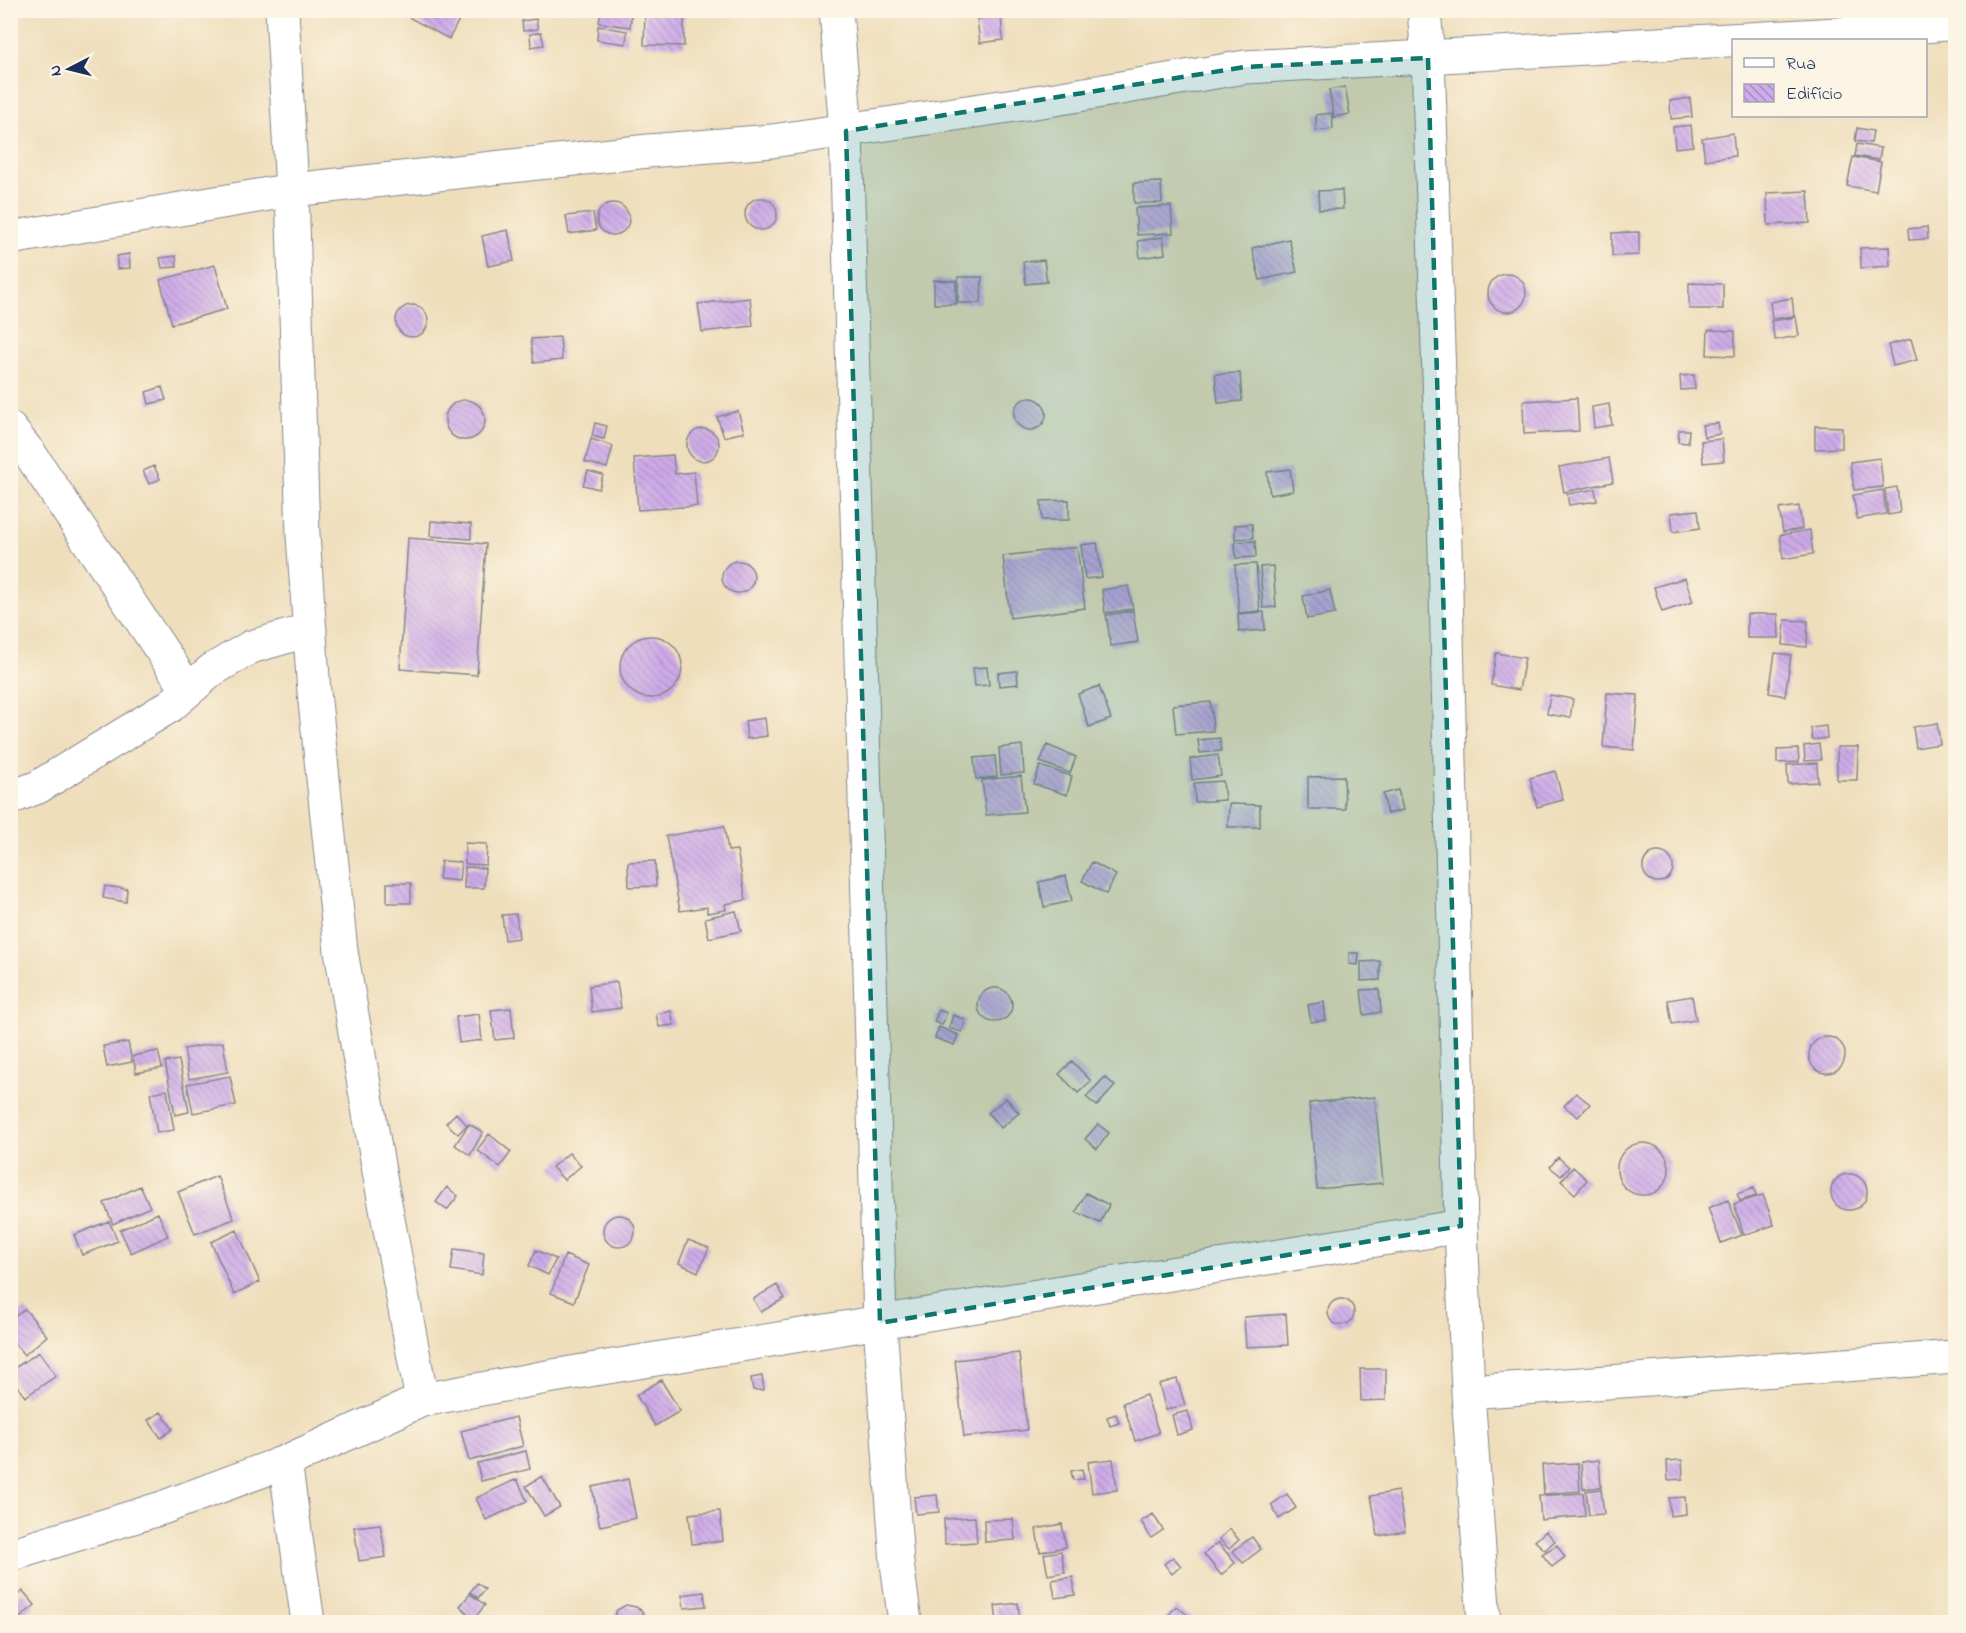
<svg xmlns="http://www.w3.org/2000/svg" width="1966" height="1633" font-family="'Indie Flower',sans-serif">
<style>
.building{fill:url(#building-back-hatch)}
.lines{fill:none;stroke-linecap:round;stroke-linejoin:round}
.minor-casing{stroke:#85868d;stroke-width:35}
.minor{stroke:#fff;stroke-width:33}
.marked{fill:#0f766e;fill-opacity:0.2;stroke:#0f766e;stroke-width:4.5;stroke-dasharray:12 8;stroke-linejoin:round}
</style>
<defs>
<pattern id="building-back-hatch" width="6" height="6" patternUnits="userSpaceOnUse" patternTransform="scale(1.5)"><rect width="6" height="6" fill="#cfabe9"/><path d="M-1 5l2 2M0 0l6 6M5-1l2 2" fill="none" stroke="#a78cc0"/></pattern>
</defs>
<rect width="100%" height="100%" fill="#fcf5e5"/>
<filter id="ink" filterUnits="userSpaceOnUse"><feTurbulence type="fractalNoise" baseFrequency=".0167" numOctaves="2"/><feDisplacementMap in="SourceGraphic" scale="12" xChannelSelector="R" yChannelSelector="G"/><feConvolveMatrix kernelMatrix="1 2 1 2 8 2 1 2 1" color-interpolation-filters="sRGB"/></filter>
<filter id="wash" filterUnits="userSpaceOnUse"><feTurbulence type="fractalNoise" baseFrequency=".008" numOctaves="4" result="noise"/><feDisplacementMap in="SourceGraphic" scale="24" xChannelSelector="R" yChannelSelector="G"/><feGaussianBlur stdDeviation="1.35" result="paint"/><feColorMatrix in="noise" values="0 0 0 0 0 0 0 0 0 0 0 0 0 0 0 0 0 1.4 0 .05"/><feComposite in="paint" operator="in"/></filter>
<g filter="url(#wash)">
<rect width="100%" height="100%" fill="#efdebc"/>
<g id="blocks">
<path class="building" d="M402,10H464L449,39L401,13Z
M601,10H632L630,27L599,23Z
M645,10H684V46L644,45Z
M931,10H948L938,19Z
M1001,16L1003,40L980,43L977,19Z
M536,19L538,29L523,31L522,21Z
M598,26L627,31L626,44L597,40Z
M541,32L544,45L531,47L530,34Z
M1345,87L1350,114L1334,117L1329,90Z
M1690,98L1692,117L1671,119L1670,101Z
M1332,113L1333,129L1316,131V115Z
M1691,125L1693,146L1675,148L1673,127Z
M1857,128L1873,131L1871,143L1855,141Z
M1733,133L1735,156L1705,160L1702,138Z
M1857,144L1881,148L1879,160L1855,156Z
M1853,157L1881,162L1876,191L1847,186Z
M1161,182L1162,203H1134V183Z
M1342,190L1343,209L1319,210L1318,191Z
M1808,191L1810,223L1768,225L1767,193Z
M745 214a16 16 0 1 1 32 0a16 16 0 1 1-32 0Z
M597 219a16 16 0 1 1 32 0a16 16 0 1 1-32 0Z
M1171,206L1173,233L1137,235L1135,208Z
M593,213L596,230L569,234L566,216Z
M1927,227L1928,239L1909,240L1908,229Z
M508,230L514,261L488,266L482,236Z
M1639,232V255L1612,256V233Z
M1163,237L1165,254L1140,258L1138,241Z
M1289,239L1297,272L1260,280L1252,248Z
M1889,247L1890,266L1861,268L1860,248Z
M129,254L130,268L117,269V256Z
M176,256L177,267L162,268L160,258Z
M1044,260L1047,282L1026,284L1023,262Z
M215,265L227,309L172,324L160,280Z
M1488 293a19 19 0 1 1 38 0a19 19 0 1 1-38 0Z
M958,277H982L981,303H958Z
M934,280L956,281V304H934Z
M1689,283L1723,284V309H1689Z
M750,298L753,326L702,332L698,304Z
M1792,298L1794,316L1772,319L1770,302Z
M396 321a16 16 0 1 1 32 0a16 16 0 1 1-32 0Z
M1796,317L1799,336L1775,340L1771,321Z
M1708,330L1735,331V356L1707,355Z
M560,337L562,360L534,363L531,339Z
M1911,339L1917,360L1893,366L1888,345Z
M1240,373L1242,401L1218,403L1215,374Z
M1694,375L1695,389L1681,390L1680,376Z
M162,387L166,400L149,404L146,392Z
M1577,398L1579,431L1524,434L1523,401Z
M1014 414a16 16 0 1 1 32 0a16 16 0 1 1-32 0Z
M445 420a20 20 0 1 1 40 0a20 20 0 1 1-40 0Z
M1609,404L1612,425L1594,428L1592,407Z
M738,411L744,432L724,437L717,417Z
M595,423L607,426L604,439L592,436Z
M1718,423L1720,434L1704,437L1702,425Z
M1815,426L1842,427V448L1815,449Z
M687 445a16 16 0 1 1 32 0a16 16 0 1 1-32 0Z
M1679,430H1689L1688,443L1678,442Z
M591,439L613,446L607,468L585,462Z
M1722,439L1724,461L1703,463L1701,441Z
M673,455L675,474L694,472L697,506L638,510L634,458Z
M1609,458L1613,482L1564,492L1559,467Z
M1880,458L1883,487L1854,490L1850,462Z
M154,466L160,479L149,484L143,471Z
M1290,469L1293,491L1270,495L1267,472Z
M588,471L603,475L599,489L583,485Z
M1897,487L1900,513L1888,515L1885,489Z
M1595,489L1597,501L1569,505L1567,494Z
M1883,490L1886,514L1857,519L1853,495Z
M1069,500V520H1042L1041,501Z
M1799,506L1802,529L1783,532L1779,509Z
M1698,510L1700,528L1673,532L1671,513Z
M431,521L471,524V539L430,536Z
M1252,524L1253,538L1235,539V525Z
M1810,530L1813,554L1783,559L1780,535Z
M408,538L486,544L477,675L400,669Z
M1255,541L1256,557L1236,558L1235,542Z
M1097,543L1102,577L1085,579L1081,545Z
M1077,547L1085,608L1010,618L1003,556Z
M722 577a16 16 0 1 1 32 0a16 16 0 1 1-32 0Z
M1256,564L1260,611L1239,613L1235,565Z
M1273,566L1276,607L1263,608L1260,567Z
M1685,578L1693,602L1662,612L1654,587Z
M1128,586L1133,609L1105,613L1102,590Z
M1330,590L1335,614L1307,619L1303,596Z
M1133,611L1138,642L1111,646L1106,615Z
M1264,612L1265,630L1239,632L1238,614Z
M1747,614H1778L1779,638H1747Z
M1785,620L1808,621L1807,647L1783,645Z
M620 667a31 31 0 1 1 62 0a31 31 0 1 1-62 0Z
M1496,653L1525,658L1519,690L1491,685Z
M1775,653L1791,655L1785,696L1769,693Z
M987,667L989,685L975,686L973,668Z
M1017,671L1018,684L999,686L998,673Z
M1099,686L1111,719L1089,727L1078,694Z
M1607,693L1638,695L1634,750L1603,747Z
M1550,695L1573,699L1570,718L1547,714Z
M1211,702L1213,731L1176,734L1173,705Z
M765,718L767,736L747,739L745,721Z
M1937,723L1940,744L1916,748L1913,727Z
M1826,726L1827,738L1812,740L1811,728Z
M1220,738L1221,751L1200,753L1198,740Z
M1819,744L1821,760L1805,761L1804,746Z
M1022,745L1024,773L1001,775L999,748Z
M1047,745L1076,757L1070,773L1040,762Z
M1837,747H1858L1857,780H1837Z
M1798,749L1799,762L1777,763V750Z
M1218,755L1221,776L1192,780L1190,759Z
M995,756L997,777L976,779L974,758Z
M1817,763L1818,782L1788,784L1787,765Z
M1040,766L1072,776L1067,795L1034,784Z
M1555,771L1563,800L1537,807L1530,778Z
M1021,776L1025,812L986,815L982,780Z
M1344,776L1345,809H1308V777Z
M1223,781L1225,800L1195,802L1194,783Z
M1398,790L1403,810L1387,814L1383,794Z
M1229,804L1260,805V827H1228Z
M724,826L728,851L737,850L746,900L725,904L726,910L707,913V907L680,911L666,836Z
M465,843L487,844L486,865L465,864Z
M1643 867a15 15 0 1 1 30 0a15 15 0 1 1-30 0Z
M441,861L461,862L459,881L439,879Z
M655,861L656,886L629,887L628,862Z
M1092,862L1116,875L1106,894L1082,881Z
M465,867L485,868L484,888H464Z
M1066,876L1072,901L1044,907L1039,882Z
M387,883H411V903H387Z
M105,886L127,889L126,902L103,898Z
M736,911L741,931L709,938L705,918Z
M516,914L519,938L505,940L502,915Z
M1349,953H1359L1358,965L1349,964Z
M1380,961V980L1361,981V962Z
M617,982L621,1008L592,1012L589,986Z
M978 1005a17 17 0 1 1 34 0a17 17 0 1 1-34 0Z
M1379,989L1381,1012L1364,1015L1361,990Z
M1692,996L1696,1020L1672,1024L1668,1000Z
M1324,1002L1326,1020L1311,1022L1308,1005Z
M511,1008L514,1038L495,1040L491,1010Z
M939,1010L947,1013L942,1025L934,1022Z
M671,1011L674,1025L659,1027L656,1014Z
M479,1014L482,1040L459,1043L456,1017Z
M953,1015L966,1020L962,1032L949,1028Z
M939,1027L958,1035L954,1045L935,1038Z
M1809 1055a18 18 0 1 1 36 0a18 18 0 1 1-36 0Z
M128,1042L132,1062L107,1067L103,1046Z
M223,1042L228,1072L189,1079L184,1049Z
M158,1051L162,1068L136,1073L133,1056Z
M179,1060L189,1112L175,1115L165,1062Z
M1072,1061L1091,1081L1078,1093L1059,1074Z
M230,1076L236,1105L193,1113L187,1084Z
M1105,1077L1115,1086L1097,1106L1086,1097Z
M167,1090L174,1130L157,1133L150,1093Z
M1576,1093L1590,1104L1578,1117L1564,1106Z
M1375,1097L1383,1183L1317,1189L1309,1103Z
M1006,1098L1019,1113L1001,1128L988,1113Z
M456,1113L467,1125L458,1134L446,1123Z
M469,1124L483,1132L470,1155L455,1145Z
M1098,1124L1109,1133L1097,1149L1085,1139Z
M489,1134L511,1152L500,1167L477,1150Z
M1617 1169a26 26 0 1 1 52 0a26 26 0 1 1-52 0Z
M569,1153L581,1166L564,1180L552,1167Z
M1558,1157L1569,1167L1561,1176L1550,1167Z
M1573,1167L1587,1180L1575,1194L1561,1181Z
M1831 1192a18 18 0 1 1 36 0a18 18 0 1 1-36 0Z
M217,1176L234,1219L195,1234L178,1192Z
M140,1186L150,1207L113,1224L104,1203Z
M447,1187L458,1196L447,1210L436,1202Z
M1754,1188L1756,1196L1740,1201L1737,1194Z
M1086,1193L1109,1205L1100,1223L1076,1212Z
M1763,1195L1774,1225L1744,1235L1734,1204Z
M1728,1200L1742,1235L1721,1243L1708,1208Z
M158,1213L168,1236L131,1253L120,1230Z
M603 1231a16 16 0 1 1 32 0a16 16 0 1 1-32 0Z
M109,1221L118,1241L82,1255L74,1235Z
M237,1230L260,1282L234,1294L211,1242Z
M688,1240L709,1248L698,1272L679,1263Z
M454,1249L484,1253L482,1275L451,1270Z
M536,1250L556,1259L548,1275L529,1266Z
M565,1255L589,1265L574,1302L551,1293Z
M777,1285L785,1298L761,1312L753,1299Z
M1328 1312a13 13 0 1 1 26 0a13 13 0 1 1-26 0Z
M25,1309L47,1336L24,1355L10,1338V1320Z
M1286,1314L1288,1345L1246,1347L1244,1317Z
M39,1352L56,1376L25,1397L10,1376V1371Z
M1019,1353L1027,1430L964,1437L955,1360Z
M1360,1369H1386V1400L1361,1401Z
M762,1376L764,1390H753L751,1378Z
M1177,1379L1185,1405L1166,1410L1159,1384Z
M661,1380L680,1411L655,1426L636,1395Z
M1146,1395L1159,1433L1135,1441L1123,1403Z
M1188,1411L1193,1430L1177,1435L1172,1415Z
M161,1412L173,1429L161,1438L148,1420Z
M1116,1414L1119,1423L1110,1426L1107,1417Z
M516,1417L523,1446L469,1461L461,1431Z
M526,1451L530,1469L481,1481L477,1463Z
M1113,1459L1117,1490L1092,1493L1088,1462Z
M1599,1460L1601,1487L1583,1489L1581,1462Z
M1682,1460L1683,1479L1668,1480L1667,1461Z
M1578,1463L1580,1491L1544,1494L1542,1465Z
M1082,1469L1084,1479L1073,1480L1071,1471Z
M542,1476L560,1507L544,1516L526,1486Z
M517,1479L527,1501L486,1520L476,1498Z
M628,1479L636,1518L600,1526L592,1487Z
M1601,1489L1604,1514L1589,1515L1586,1491Z
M1398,1491L1405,1531L1378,1536L1371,1496Z
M1583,1493L1585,1516L1541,1520L1539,1496Z
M1287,1494L1296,1508L1279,1519L1271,1505Z
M937,1495L939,1512L916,1514L914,1497Z
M1685,1497L1686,1514L1670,1516L1669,1498Z
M720,1511L723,1541L692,1544L689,1514Z
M1153,1514L1163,1530L1151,1538L1141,1521Z
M975,1517L977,1542L945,1544L944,1519Z
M1013,1519L1015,1540L985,1542L984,1520Z
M380,1524L386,1557L359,1561L354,1527Z
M1062,1524L1066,1547L1040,1552L1036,1529Z
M1230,1529L1239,1540L1229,1549L1219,1539Z
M1546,1531L1555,1541L1545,1550L1535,1541Z
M1252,1537L1261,1549L1243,1563L1233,1551Z
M1218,1542L1235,1563L1221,1575L1204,1554Z
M1557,1545L1565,1557L1552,1567L1542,1554Z
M1061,1551L1065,1572L1048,1575L1044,1554Z
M1173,1557L1181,1566L1172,1574L1164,1564Z
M1073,1577L1075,1595L1055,1598L1052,1580Z
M477,1583L485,1589L478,1598L470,1592Z
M23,1591L35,1605L16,1621L10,1614V1601Z
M704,1592L706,1606L684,1608L682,1595Z
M470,1594L485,1605L474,1619L460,1606Z
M1018,1603L1020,1622H997L995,1606Z
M626,1605L636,1607L641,1610L644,1615L645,1622H612L617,1610Z
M1176,1606L1194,1620L1192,1622H1163Z
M105,1618V1622H87V1621Z"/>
</g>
</g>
<g filter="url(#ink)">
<use href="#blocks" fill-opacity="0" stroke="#85868d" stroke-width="1.5"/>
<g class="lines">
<defs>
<path id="minor" d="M836,10L846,131L880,1323L897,1563L905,1622
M1424,10L1428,58L1445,549L1461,1226L1468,1392L1484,1622
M10,238L292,190L282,10
M10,429L30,454L188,690
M10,798L38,787L170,706L212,670L251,647L310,630
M1468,1392L1956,1357
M422,1400L379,1171L341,951L314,692L303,535L292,190L648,151L772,141L1055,99L1245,67L1838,34L1956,23
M285,1462L308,1622
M10,1555L162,1508L285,1462L422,1400L547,1377L1461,1226"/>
</defs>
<use href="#minor" class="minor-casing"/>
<use href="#minor" class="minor"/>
</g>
</g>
<path class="marked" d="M1428,58L1461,1226L880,1323L846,131L1245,67Z"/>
<rect width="1966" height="1633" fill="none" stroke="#fcf5e5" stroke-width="36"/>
<rect x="1732" y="39" width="195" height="78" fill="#fcf5e5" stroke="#a2a6af" stroke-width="1.5"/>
<rect x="1744" y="58" width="30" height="9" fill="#ffffff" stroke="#a2a6af" stroke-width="1.5"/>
<text x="1786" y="69" font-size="18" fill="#1b2f5e">Rua</text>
<rect x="1744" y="84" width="30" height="18" fill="url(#building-back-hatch)" stroke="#a2a6af" stroke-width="1.5"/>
<text x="1786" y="99" font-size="18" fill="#1b2f5e">Edifício</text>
<g transform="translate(69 69) rotate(263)" stroke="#fcf5e5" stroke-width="4.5" paint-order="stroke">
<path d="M0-4.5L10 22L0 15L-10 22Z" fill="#1b2f5e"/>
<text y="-9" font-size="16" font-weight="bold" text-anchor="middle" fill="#1b2f5e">N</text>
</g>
</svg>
